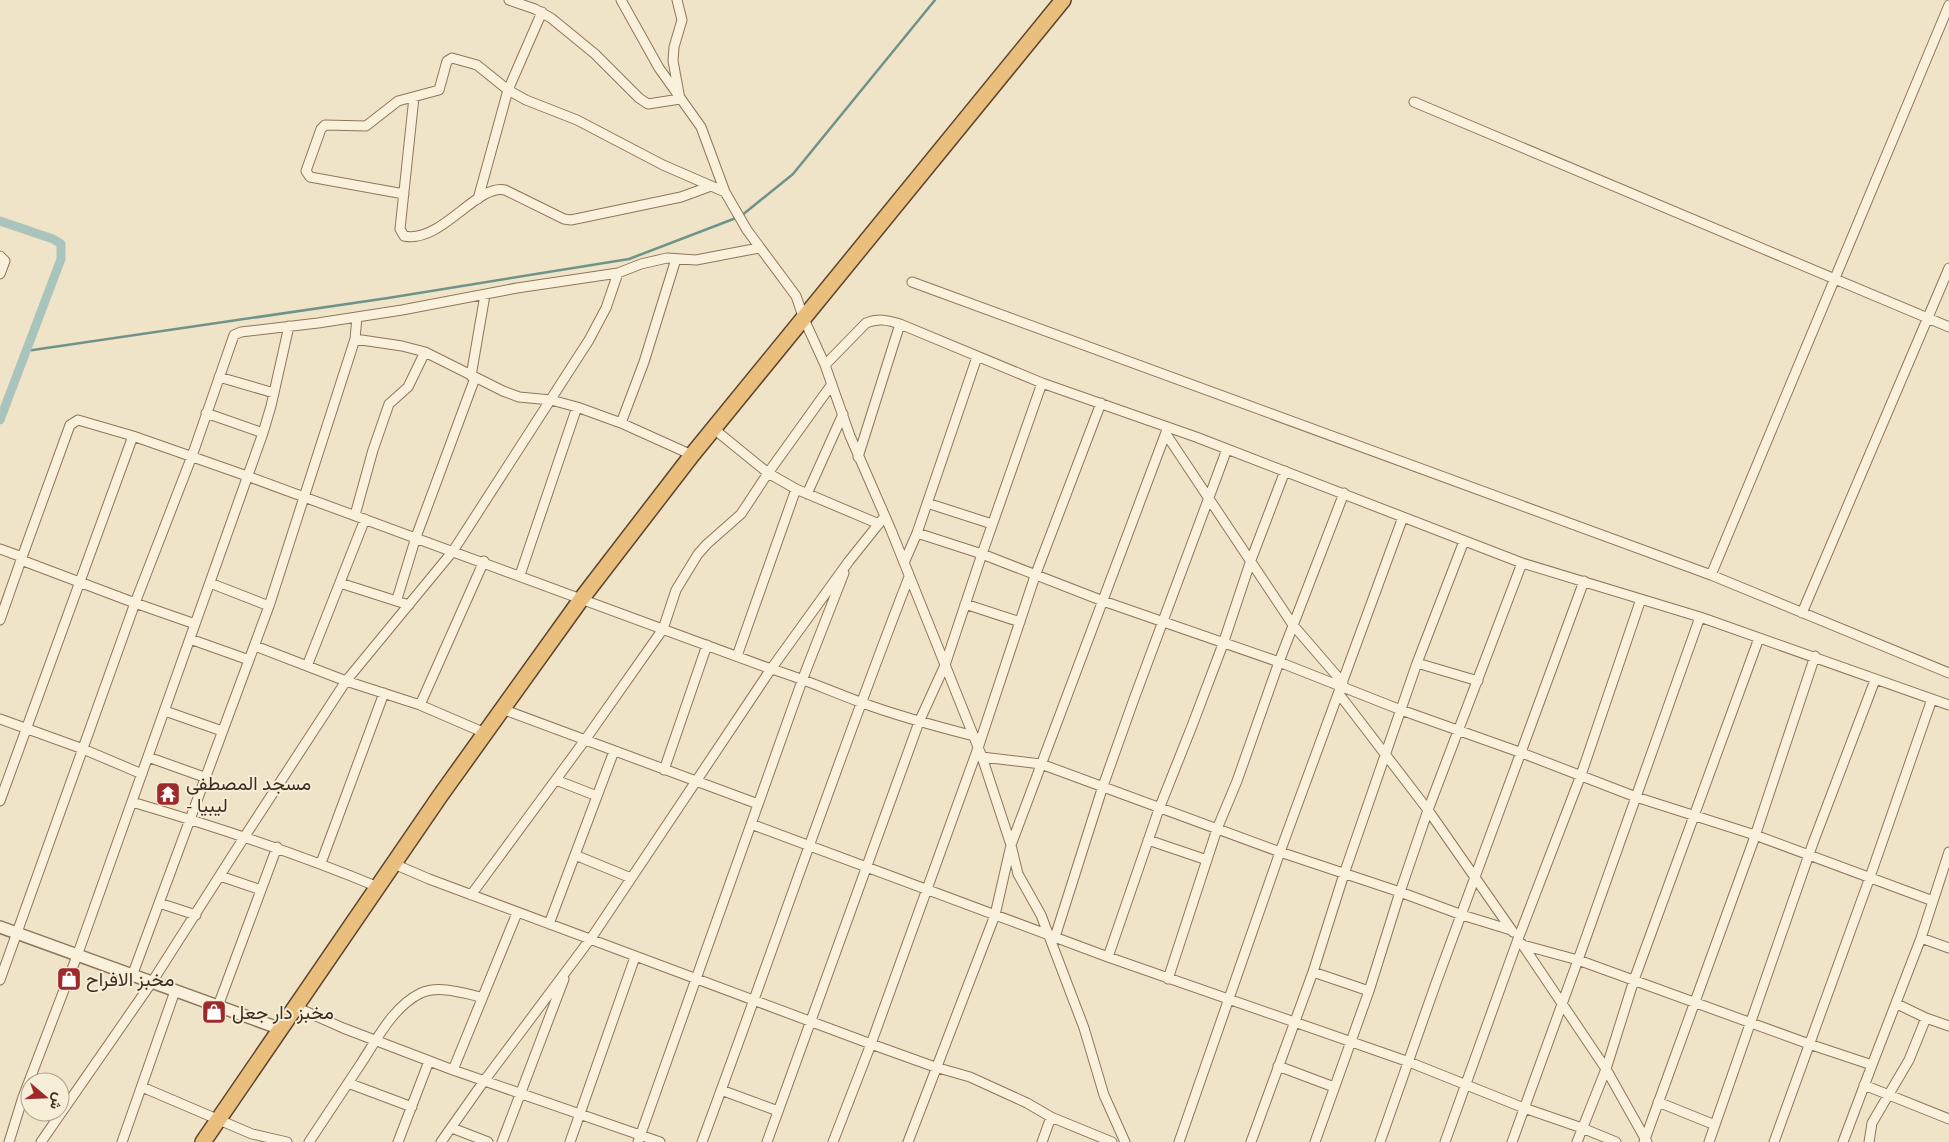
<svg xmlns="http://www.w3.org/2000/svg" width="1949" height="1142" font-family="'Zilla Slab',Vazirmatn,serif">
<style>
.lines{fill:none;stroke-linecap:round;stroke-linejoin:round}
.stream{stroke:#6f938a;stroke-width:2.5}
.canal{stroke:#a9c4bc;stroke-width:9}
.minor-casing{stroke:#8d765c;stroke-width:11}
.tertiary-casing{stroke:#8d765c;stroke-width:14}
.trunk-casing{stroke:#5b4430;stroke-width:18}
.minor{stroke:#faf1dc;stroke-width:9}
.tertiary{stroke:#faf1dc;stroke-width:11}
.trunk{stroke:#eabe7c;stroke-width:15}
.labels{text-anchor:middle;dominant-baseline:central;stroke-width:4;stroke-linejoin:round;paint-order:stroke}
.poi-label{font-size:19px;fill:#3d2e20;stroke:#f7eed8;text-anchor:start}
</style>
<rect width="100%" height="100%" fill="#f0e4c8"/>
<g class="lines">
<path class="stream" d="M741,216L793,174L935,0
M26,351L388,298L629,259L736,218"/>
<path class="canal" d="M0,221L53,239L61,244V259L0,420"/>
<defs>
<path id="minor" d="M509,0L535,9L551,18L595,54L639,98L648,104L680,99L673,61L674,47L682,20L677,0
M621,0L659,68L701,127L725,192L747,230L796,296L804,319L825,365L850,436L891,530L982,757L1011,845L1018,874L1041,915L1084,1028L1104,1095L1125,1142
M414,97L400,229L404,236C441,244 476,184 505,190L564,219L571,220L681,197L711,186
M1414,102L1949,327
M404,194L310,177L306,171L321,129L325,125L366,126L398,101L439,90L447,61L452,58L477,65L508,90L526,100L577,120L663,165L725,192
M478,199L508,90L542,12
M0,256L5,261L0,274
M912,282L1711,575L1949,673
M355,339L402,346L425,352L503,391L519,397L551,400L577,407L621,423L692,455
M825,365L866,323C878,318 887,320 900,324L1042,383L1196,437L1522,563L1700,617L1949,705
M471,376L485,295
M219,377L274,393
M206,413L263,433
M621,423L644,362L676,259
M714,429L768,473L796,489L879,524
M1166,434L1293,625L1343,683
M858,457L900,324
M807,494L843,414
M927,503L992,524
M355,515L373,450L389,404L408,387L425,352
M917,533L982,554L1103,601L1279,662L1401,710L1522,753L1636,797L1755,835L1933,901
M0,549L22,557
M904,563L917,533L977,357
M520,575L577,407
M1711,575L1949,5
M210,583L269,606
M340,583L409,605
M397,599L416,537L475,378
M965,604L1020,622
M1802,613L1949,268
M0,620L21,560
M195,624L135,603L21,560L70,425L78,420L133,436L247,476L771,669C802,678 830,691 860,702C897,716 935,726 974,736
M190,639L249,660
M255,646L346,681L420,705L485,733
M737,656L796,489
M1417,663L1478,681
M307,666L365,519
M1339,694L1428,810L1513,932
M420,705L484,561
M502,709L758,804
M165,711L222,731
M0,719L83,749L142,774
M148,757L204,777
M982,757L1041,764L1280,852L1400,892L1462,915L1511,930
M664,770L707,645
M556,780L597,796
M0,801L133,436
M132,802C217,827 297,853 378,887
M751,824L1108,957L1409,1062L1524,1108L1582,1128L1616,1142
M1148,840L1207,860
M575,855L631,878
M321,863L384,693
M394,864L429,879L871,1044L935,1067L970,1077L1027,1103L1051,1117L1112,1142
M220,876L261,890
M471,895L585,740L663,629L676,590L698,554L707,544L741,514L768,473L832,384
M159,903L196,915
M549,924L614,751
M1055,937L1103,786L1134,699L1227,449
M1921,938L1949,948
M1522,944L1606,1069L1647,1142
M1523,945L1578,960L1809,1044L1872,1065L1921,938L1949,852
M1108,957L1159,809L1192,726L1223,644L1251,560L1285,471
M1313,972L1369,991
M132,976L269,606L355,339L357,317
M1168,979L1217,829L1237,781L1279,662L1344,493
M0,980L135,603L192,456L234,335L241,332L318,323L402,310L517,288L618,273L641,264L667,258L696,260L759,248
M1897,1004L1926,1018L1949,1026
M218,1006L277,847
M296,1007L343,1028L453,1070L660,1142
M1278,1066L1334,1087
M453,1070L517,913
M348,1083L412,1107
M1864,1085L1949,1119
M142,1087L252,1134L287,1142
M721,1090L778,1111
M1658,1102L1715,1125
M452,1128L488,1142
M9,1142L23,1097L77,956L263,433L271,406L289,326
M41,1142L152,982L245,836L346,681L453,551L589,340L606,308L618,273
M122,1142L175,991
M309,1142C326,1116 343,1091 360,1065C376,1041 393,1006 421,993C439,985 463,993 481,997
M398,1142L429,1061
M441,1142L484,1081L594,934L771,669L849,561L885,516
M502,1142L564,979
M570,1142L635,957
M638,1142L803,678L844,573
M702,1142C772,954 836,764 909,577
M767,1142L919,722L945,665L982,554L1042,383
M833,1142L871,1044L978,748L1035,576L1101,403
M908,1142L995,915L1011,845L1168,427
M1042,1142L1051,1117
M1179,1142L1280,852L1403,517
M1251,1142L1313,972L1344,874L1417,663L1464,541
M1315,1142L1369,991L1400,892L1428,810L1522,563
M1380,1142L1436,983L1584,581
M1445,1142L1518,939L1581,775L1641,599
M1512,1142L1578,960L1700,617
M1577,1142L1606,1069L1634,980L1759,638
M1644,1142L1753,842L1815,656
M1709,1142L1813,843L1875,680
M1774,1142L1870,877L1932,699
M1843,1142L1872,1065
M1869,1142L1872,1123L1909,1060L1926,1018"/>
<path id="tertiary" d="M0,927L281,1029"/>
<path id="trunk" d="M203,1142L440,796L582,598L692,455L1063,0"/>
</defs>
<use href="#minor" class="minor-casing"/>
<use href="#tertiary" class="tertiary-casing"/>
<use href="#trunk" class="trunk-casing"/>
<use href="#minor" class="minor"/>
<use href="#tertiary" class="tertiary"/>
<use href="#trunk" class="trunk"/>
</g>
<defs>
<symbol id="temple-square" viewBox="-11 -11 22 22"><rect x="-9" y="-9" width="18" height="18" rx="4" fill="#9e2a2b" stroke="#f7eed8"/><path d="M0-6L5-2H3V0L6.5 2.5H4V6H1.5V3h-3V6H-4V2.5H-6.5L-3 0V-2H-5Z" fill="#fff"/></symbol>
<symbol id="shop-square" viewBox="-11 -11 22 22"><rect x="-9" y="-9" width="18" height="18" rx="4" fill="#9e2a2b" stroke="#f7eed8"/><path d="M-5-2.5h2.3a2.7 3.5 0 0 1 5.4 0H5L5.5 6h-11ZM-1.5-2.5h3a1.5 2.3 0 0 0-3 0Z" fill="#fff"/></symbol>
</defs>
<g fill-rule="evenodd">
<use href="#temple-square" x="154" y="780" width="28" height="28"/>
<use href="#shop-square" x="55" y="965" width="28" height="28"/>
<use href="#shop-square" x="200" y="998" width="28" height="28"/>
</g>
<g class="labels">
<g class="poi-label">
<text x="186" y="783">مسجد المصطفى<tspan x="186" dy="22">- ليبيا</tspan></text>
<text x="86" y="979">مخبز الافراح</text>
<text x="232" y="1012">مخبز دار جعل</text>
</g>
</g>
<g transform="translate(45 1097) rotate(109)"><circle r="24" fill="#f7eed8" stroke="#ada18e"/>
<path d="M0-4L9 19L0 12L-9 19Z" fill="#9e2a2b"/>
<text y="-8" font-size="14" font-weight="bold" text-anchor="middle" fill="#3d2e20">ش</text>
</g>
</svg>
